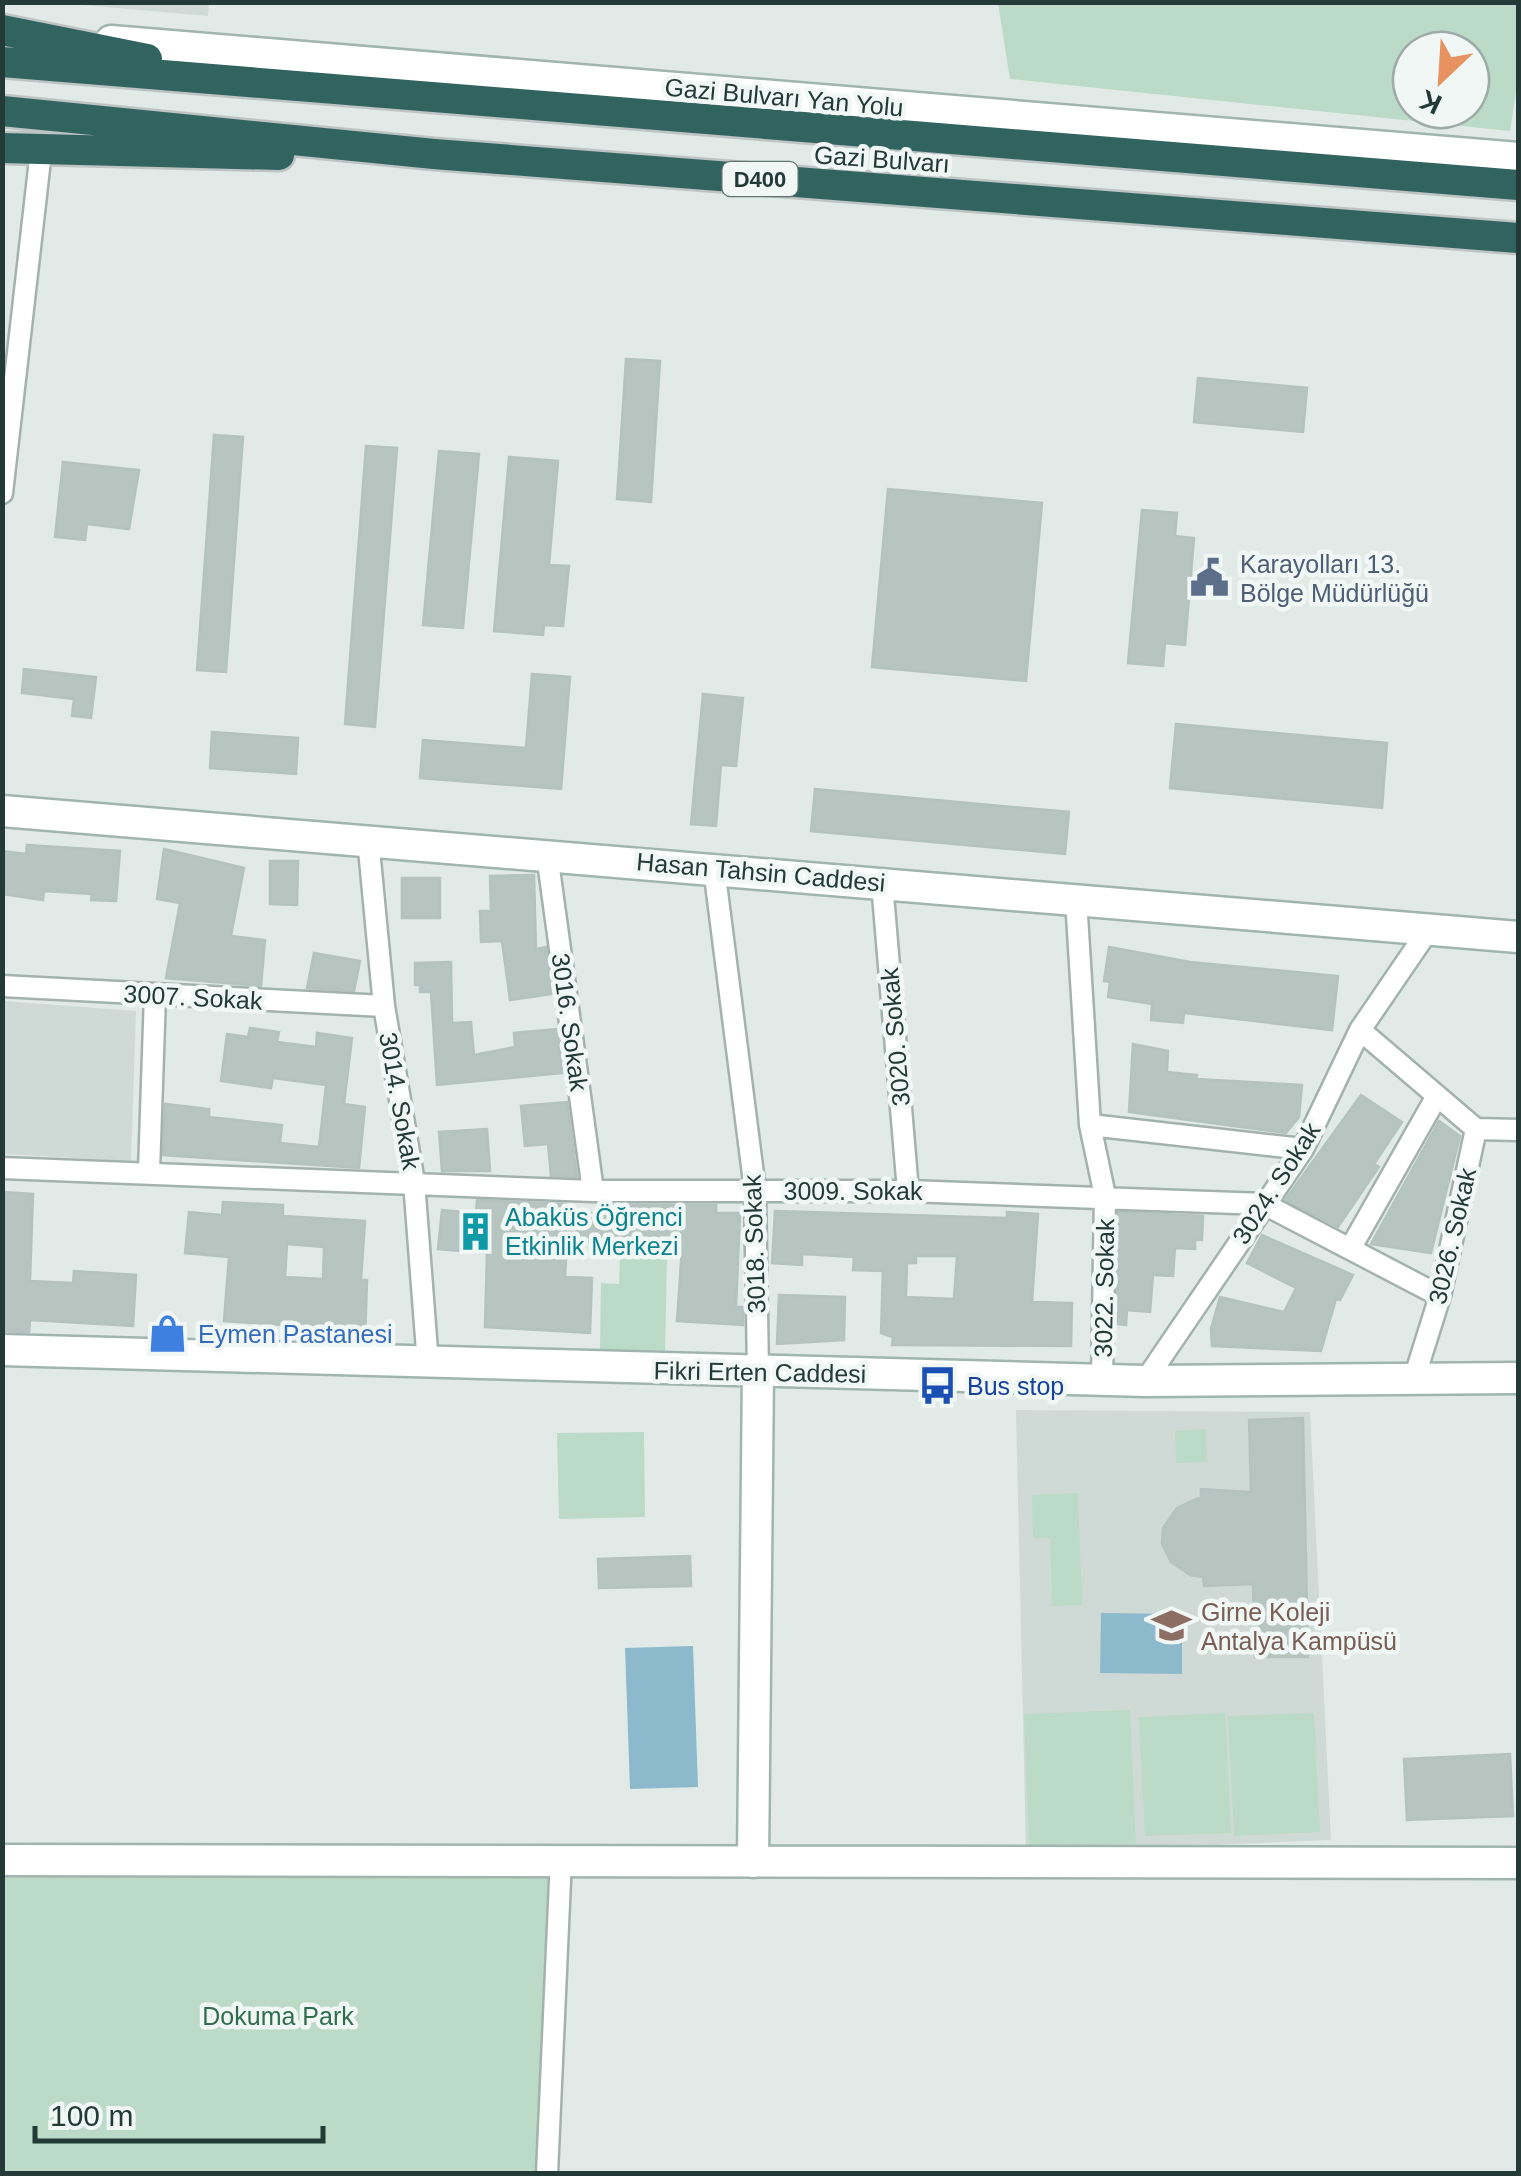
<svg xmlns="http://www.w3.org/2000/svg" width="1521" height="2176" font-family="Helvetica,sans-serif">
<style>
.built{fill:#cfdad6}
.green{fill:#bbdac7;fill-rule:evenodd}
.water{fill:#8cbacc}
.building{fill:#b6c5c0;stroke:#b4c3bf;stroke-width:2.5;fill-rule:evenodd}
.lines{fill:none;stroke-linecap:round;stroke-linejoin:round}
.street-casing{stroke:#a4b2ae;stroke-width:25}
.secondary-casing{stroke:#a1b5b0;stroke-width:35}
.highway-casing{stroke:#bdc4c3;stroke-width:35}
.street{stroke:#fff;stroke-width:20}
.secondary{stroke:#fff;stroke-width:30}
.highway{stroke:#31645f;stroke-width:30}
.labels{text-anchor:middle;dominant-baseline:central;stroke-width:9;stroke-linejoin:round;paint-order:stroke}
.shield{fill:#f1f7f5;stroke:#61736f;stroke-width:2.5}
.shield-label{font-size:22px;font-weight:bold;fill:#233a36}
.street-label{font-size:25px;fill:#233a36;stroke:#f1f7f5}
.service-label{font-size:25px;fill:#4e5e75;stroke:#f1f7f5;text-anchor:start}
.culture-label{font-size:25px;fill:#0d838f;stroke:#f1f7f5;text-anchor:start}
.shop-label{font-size:25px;fill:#366cbe;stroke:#f1f7f5;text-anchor:start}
.transit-label{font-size:25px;fill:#164399;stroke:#f1f7f5;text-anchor:start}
.education-label{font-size:25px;fill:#785e54;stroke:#f1f7f5;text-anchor:start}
.park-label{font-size:25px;fill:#306d4f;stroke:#f1f7f5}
</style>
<rect width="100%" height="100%" fill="#e1eae7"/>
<path class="built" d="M59,3H209L208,16Z
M3,1001L136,1011L131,1161L3,1154Z
M1016,1410L1310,1412L1331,1840L1026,1853Z"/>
<path class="green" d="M998,3H1518V79L1510,131L1010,79ZM1471,50V110H1411V50Z
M620,1257L667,1258L665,1353L600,1351L601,1283L619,1284Z
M1206,1429L1207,1462L1176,1463L1175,1431Z
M644,1432L645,1517L559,1519L557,1433Z
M1078,1493L1082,1605L1052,1606L1050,1538H1033L1032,1495Z
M1130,1710L1136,1844L1029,1848L1024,1714Z
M1225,1713L1231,1833L1145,1836L1139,1717Z
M1314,1713L1320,1832L1234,1836L1228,1716Z
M3,1858H561L547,2173L3,2174Z"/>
<path class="water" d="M1101,1613L1182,1614V1674L1100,1673Z
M693,1646L698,1787L630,1789L625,1648Z"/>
<path class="building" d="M626,359L660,361L651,502L617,499Z
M1198,378L1307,388L1303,432L1194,422Z
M214,435L243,437L226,672L197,670Z
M366,446L397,448L375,727L345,724Z
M439,451L479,454L463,628L423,625Z
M509,457L558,461L549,565L569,566L563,626L544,625L543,635L494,631Z
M63,462L139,470L129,529L87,524L85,540L55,537Z
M888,489L1042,503L1026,681L872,667Z
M1142,510L1177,513L1175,536L1194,538L1185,645L1165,643L1163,666L1128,663Z
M24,669L96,677L91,718L72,716L74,699L22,693Z
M532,674L570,677L561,789L420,778L423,740L526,748Z
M703,694L743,698L736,766L721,765L716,826L691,824Z
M1176,724L1387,743L1382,808L1170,788Z
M212,732L298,738L296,774L210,768Z
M815,789L1069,812L1065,854L811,831Z
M27,845L120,851L116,901L91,900L92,894L44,891L43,900L2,894V851L26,854Z
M164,849L244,868L231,936L265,940L261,986L166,978L180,903L157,899Z
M270,861H298L297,905L270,904Z
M534,875L536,949L546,947L552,994L510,1000L502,941L481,942L480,911H491L490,876Z
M402,878H440V918H402Z
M1109,947L1190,962L1338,976L1332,1030L1184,1013L1183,1023L1151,1020L1152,1004L1108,997L1110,982L1104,981Z
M314,953L360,961L354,991L307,988Z
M451,962L452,1023L471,1022L474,1055L515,1047L514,1033L557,1029L563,1073L437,1085L431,992H420V985H415V963Z
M250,1028L279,1032L277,1042L316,1047L317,1033L352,1038L344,1104L365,1107L359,1168L163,1155L165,1104L209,1109V1117L282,1125L280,1143L319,1147L326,1085L273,1078L271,1088L221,1081L227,1034L248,1037Z
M1133,1044L1168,1051L1167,1072L1197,1075L1196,1079L1302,1085L1299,1117L1286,1133L1129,1112Z
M1361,1095L1402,1122L1374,1164L1379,1167L1338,1227L1285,1200Z
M567,1102L577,1177L551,1176L548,1144L525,1146L521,1106Z
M1439,1121L1460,1136L1431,1253L1371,1244Z
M487,1129L490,1171H442L439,1132Z
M2,1192L33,1194L30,1281L73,1283L74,1271L136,1275L133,1326L30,1320L29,1332L2,1331Z
M477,1200L566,1204L565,1211L606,1214V1205H716V1213H740L736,1307H743V1325L677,1321L682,1248L567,1241L565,1277L592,1278L590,1333L485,1327L487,1253L438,1249L442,1210L476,1213Z
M223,1202L283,1205V1216L365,1221L361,1280H367L365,1341L343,1340V1329L224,1321L229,1257L185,1253L189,1212L222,1215ZM287,1244L324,1247L323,1279L285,1277Z
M775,1211L1007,1218V1212L1038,1214L1032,1302L1072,1303L1071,1346L892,1345L893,1337L881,1333L883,1271L853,1270L854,1257L802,1254V1265L772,1263ZM916,1256H957L954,1299L906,1297L907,1263H916Z
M1118,1212L1203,1216L1202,1240H1195V1249L1175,1248L1173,1276L1153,1275L1150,1312L1127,1310L1126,1325L1117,1324Z
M1262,1235L1353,1275L1340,1300L1336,1299L1321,1351L1212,1346L1211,1329L1220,1297L1284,1312L1296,1288L1247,1263Z
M779,1295L845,1297L844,1340L777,1344Z
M1303,1418L1308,1657H1255L1253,1584L1204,1586L1203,1577L1190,1575L1171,1562L1162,1544L1163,1528L1177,1508L1201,1497V1489L1251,1492L1249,1420Z
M690,1556L691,1586L599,1588L598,1559Z
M1510,1754L1513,1816L1407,1820L1404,1759Z"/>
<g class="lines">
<defs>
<path id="street" d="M2,493L41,151
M368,839L384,1006L414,1182L428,1364
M547,854L593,1191
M714,868L755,1190L758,1372
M882,883L908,1191
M1076,899L1090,1125L1105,1196L1102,1380
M2,986L384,1006
M1360,1030L1476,1129
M1090,1125L1303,1149
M2,1168L593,1191H908L1264,1204L1440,1296
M149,1171L155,995
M1350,1249L1437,1096
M1145,1381L1303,1149L1360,1030L1429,929
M1413,1382L1440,1296L1476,1129L1518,1130
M547,2174L561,1858"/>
<path id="secondary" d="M111,41L1518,158
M2,811L1518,937
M2,1350L1145,1381L1518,1378
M2,1860L1518,1863
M753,1862L758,1372"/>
<path id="highway" d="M2,30L147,59
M2,62L1518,185
M2,111L434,154L1518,238
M2,148L279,155"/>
</defs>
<use href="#street" class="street-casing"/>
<use href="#secondary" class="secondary-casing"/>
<use href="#highway" class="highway-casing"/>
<use href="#street" class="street"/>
<use href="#secondary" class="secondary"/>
<use href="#highway" class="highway"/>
</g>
<defs>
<symbol id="civic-bare" viewBox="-9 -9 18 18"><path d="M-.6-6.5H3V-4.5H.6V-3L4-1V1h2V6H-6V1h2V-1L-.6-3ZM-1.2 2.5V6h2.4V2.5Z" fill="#5c6f8a" stroke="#f1f7f5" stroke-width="2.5" paint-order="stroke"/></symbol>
<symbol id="building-bare" viewBox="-9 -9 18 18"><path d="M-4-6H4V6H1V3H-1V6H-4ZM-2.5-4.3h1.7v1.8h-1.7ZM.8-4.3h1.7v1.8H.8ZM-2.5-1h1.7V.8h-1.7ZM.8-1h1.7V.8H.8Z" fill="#0f9aa8" stroke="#f1f7f5" stroke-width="2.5" paint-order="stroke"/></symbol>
<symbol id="shop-bare" viewBox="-9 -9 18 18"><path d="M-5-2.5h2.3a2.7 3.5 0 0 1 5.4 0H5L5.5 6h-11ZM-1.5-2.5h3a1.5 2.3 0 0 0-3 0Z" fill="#3f7fe0" stroke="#f1f7f5" stroke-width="2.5" paint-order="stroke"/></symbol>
<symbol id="bus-bare" viewBox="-9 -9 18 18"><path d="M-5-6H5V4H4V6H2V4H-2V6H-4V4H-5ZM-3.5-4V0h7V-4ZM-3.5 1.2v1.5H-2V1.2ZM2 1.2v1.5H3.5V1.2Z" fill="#1a4fb4" stroke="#f1f7f5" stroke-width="2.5" paint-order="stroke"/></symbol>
<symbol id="school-bare" viewBox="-9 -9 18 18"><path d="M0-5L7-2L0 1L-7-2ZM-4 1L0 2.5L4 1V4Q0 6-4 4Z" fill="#8d6e63" stroke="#f1f7f5" stroke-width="2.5" paint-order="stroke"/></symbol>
</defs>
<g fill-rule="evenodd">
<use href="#civic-bare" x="1182" y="550" width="55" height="55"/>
<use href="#building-bare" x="448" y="1204" width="55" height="55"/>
<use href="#shop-bare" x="140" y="1306" width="55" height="55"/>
<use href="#bus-bare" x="910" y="1358" width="55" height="55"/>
<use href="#school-bare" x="1144" y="1598" width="55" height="55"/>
</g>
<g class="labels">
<rect class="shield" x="722.5" y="162" width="75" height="34" rx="8"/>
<g class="shield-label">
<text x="760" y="179">D400</text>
</g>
<g class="street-label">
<text transform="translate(784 97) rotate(5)">Gazi Bulvarı Yan Yolu</text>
<text transform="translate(882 159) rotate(4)">Gazi Bulvarı</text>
<text transform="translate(761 872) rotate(5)">Hasan Tahsin Caddesi</text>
<text transform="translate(193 997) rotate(3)">3007. Sokak</text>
<text transform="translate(570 1022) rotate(82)">3016. Sokak</text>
<text transform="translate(895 1037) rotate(-95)">3020. Sokak</text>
<text transform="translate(400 1101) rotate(80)">3014. Sokak</text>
<text transform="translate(1276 1183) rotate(-57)">3024. Sokak</text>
<text x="853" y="1191">3009. Sokak</text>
<text transform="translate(1452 1236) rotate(-77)">3026. Sokak</text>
<text transform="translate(754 1244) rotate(-92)">3018. Sokak</text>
<text transform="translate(1104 1288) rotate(-89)">3022. Sokak</text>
<text transform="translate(760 1372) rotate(1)">Fikri Erten Caddesi</text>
</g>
<g class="service-label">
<text x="1240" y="564">Karayolları 13.<tspan x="1240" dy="29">Bölge Müdürlüğü</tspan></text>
</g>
<g class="culture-label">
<text x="505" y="1217">Abaküs Öğrenci<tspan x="505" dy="29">Etkinlik Merkezi</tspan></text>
</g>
<g class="shop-label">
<text x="198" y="1334">Eymen Pastanesi</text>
</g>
<g class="transit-label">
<text x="967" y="1386">Bus stop</text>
</g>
<g class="education-label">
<text x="1201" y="1612">Girne Koleji<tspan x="1201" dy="29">Antalya Kampüsü</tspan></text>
</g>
<g class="park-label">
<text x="278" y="2016">Dokuma Park</text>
</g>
</g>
<rect width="1521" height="2176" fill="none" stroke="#233a36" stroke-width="10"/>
<g transform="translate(1441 80) rotate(205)"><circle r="48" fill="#f1f7f5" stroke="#9faba9" stroke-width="2.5"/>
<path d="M0-8L18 38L0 25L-18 38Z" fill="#e89261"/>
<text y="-15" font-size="28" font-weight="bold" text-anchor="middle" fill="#233a36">K</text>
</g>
<path d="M35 2126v15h288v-15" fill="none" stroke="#233a36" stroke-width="5"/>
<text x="50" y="2126" font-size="30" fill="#233a36" stroke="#f1f7f5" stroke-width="8" paint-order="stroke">100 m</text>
</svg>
